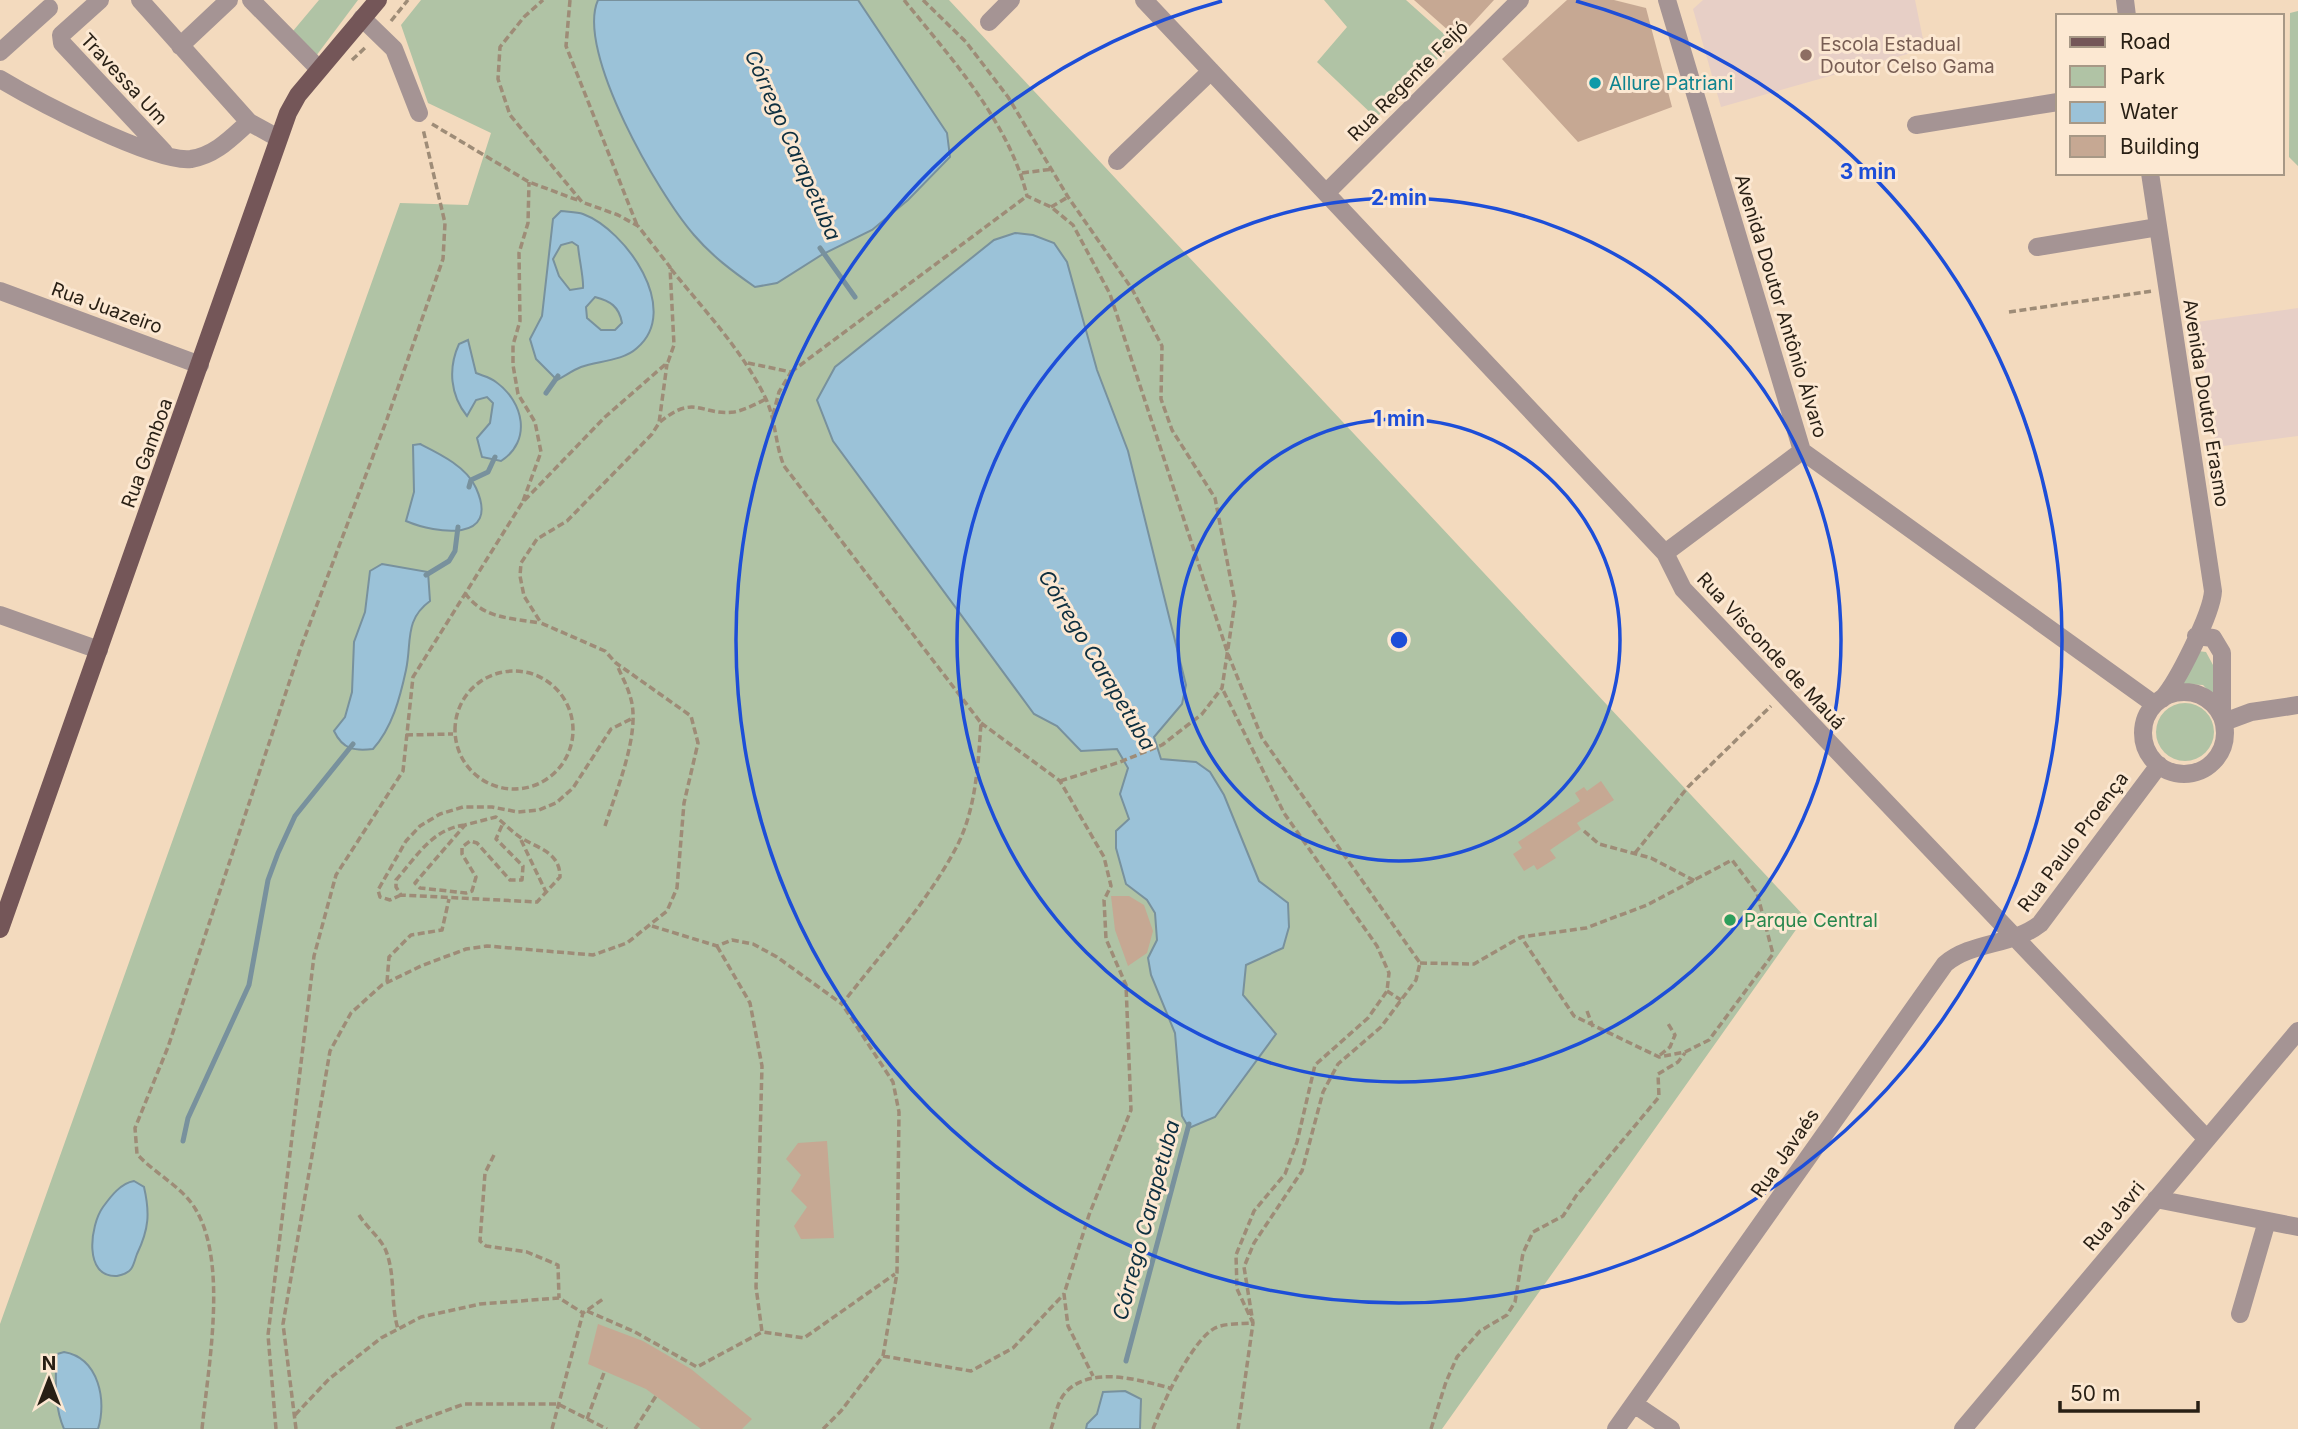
<svg xmlns="http://www.w3.org/2000/svg" width="2298" height="1429" font-family="Inter,sans-serif">
<style>
.education{fill:#e7cfc6}
.green{fill:#b0c3a5}
.water{fill:#9bc2d8;stroke:#78919d;stroke-width:2;fill-rule:evenodd}
.lines{fill:none;stroke-linecap:round;stroke-linejoin:round}
.stream{stroke:#78919d;stroke-width:5}
.building{fill:#c6a893}
.path{stroke:#9e8c77;stroke-width:3.5;stroke-dasharray:7 3.5;stroke-linecap:butt}
.minor{stroke:#a59494;stroke-width:18}
.major{stroke:#745658;stroke-width:18}
.ring{fill:none;stroke:#1d4ed8;stroke-width:3.5}
.education-dot{fill:#8d6e63;stroke:#fce8d2;stroke-width:2.5}
.culture-dot{fill:#0f9aa8;stroke:#fce8d2;stroke-width:2.5}
.leisure-dot{fill:#2e9e5b;stroke:#fce8d2;stroke-width:2.5}
.labels{text-anchor:middle;dominant-baseline:central;stroke-width:6;stroke-linejoin:round;paint-order:stroke}
.education-label{font-size:19px;fill:#785e54;stroke:#fce8d2;text-anchor:start}
.street-label{font-size:19px;fill:#281f14;stroke:#fce8d2}
.culture-label{font-size:19px;fill:#0d838f;stroke:#fce8d2;text-anchor:start}
.leisure-label{font-size:19px;fill:#27864d;stroke:#fce8d2;text-anchor:start}
.water-label{font-size:21px;font-style:italic;fill:#0d2f40;stroke:#fce8d2}
.centre{fill:#1d4ed8;stroke:#fce8d2;stroke-width:3.5}
.ring-label{font-size:21px;text-anchor:middle;font-weight:bold;fill:#1d4ed8;stroke:#fce8d2;stroke-width:6;stroke-linejoin:round;paint-order:stroke}
</style>
<rect width="100%" height="100%" fill="#f3dabe"/>
<path class="education" d="M1703,0H1915L1925,49L1721,107L1693,9Z
M2298,308V436L2216,447L2197,322Z"/>
<path class="green" d="M319,0H358L316,56L293,31Z
M421,0H949L1805,917L1442,1429H0V1324L400,203L468,205L491,133L428,103L401,25Z
M1324,0H1406L1454,43L1376,118L1317,62L1347,27Z
M2298,11V166L2289,157L2290,13Z
M2198,651L2206,652L2213,665V696L2203,685L2183,684Z
M2156 732a29 29 0 1 1 58 0a29 29 0 1 1-58 0Z"/>
<path class="water" d="M598,0H858L947,133L950,157L908,200L872,230L823,254L777,283L755,287C732,271 712,256 694,235C659,195 575,51 598,0Z
M561,211C568,212 577,212 583,214C626,230 682,310 637,348C623,361 598,361 581,367C573,370 565,376 557,380L536,359L530,339L542,316L553,219ZM572,242L578,246C579,258 584,280 583,288L570,290L559,276L553,259L561,245ZM595,297C610,301 619,306 622,323L615,330H601L587,318L586,307Z
M1015,233L1033,235L1054,243L1067,262L1097,370L1128,451L1186,685L1182,704L1154,737L1161,759L1196,762L1210,772L1224,795L1259,881L1288,903L1289,927L1283,948L1246,965L1243,995L1276,1034L1215,1117L1189,1128L1182,1116L1175,1033L1151,975L1148,958L1157,940L1155,913L1147,900L1126,884L1116,848V831L1129,819L1120,794L1128,768L1117,749L1081,751L1057,726L1034,714L833,441L817,400L835,367L994,240Z
M468,340L476,373C483,376 490,377 496,382C524,402 532,441 501,461L482,457L477,438L490,423L493,403L487,397L476,400L467,416C450,395 448,368 459,344Z
M420,444C440,454 467,467 476,488C501,543 436,534 406,521L414,492L413,445Z
M382,564L428,572L430,601C404,620 412,642 406,670C400,698 392,728 373,749C355,751 343,750 334,731L345,717L352,692L354,642L365,612L370,571Z
M134,1181L144,1187C150,1213 149,1229 137,1254C135,1259 134,1265 131,1269C128,1273 122,1275 117,1276C83,1278 90,1225 103,1207C111,1196 121,1183 134,1181Z
M64,1352C99,1358 107,1401 98,1429H64C54,1406 56,1383 56,1359L57,1354Z
M1125,1391L1141,1399L1140,1429H1086L1087,1424L1097,1414L1103,1392Z"/>
<g class="lines">
<path class="stream" d="M820,248L855,297
M546,393L558,376
M469,487L471,480L488,472L495,457
M426,575L449,561L455,551L458,527
M183,1141L188,1118L249,985L268,880L278,853L295,816L353,744
M1126,1361L1189,1124"/>
</g>
<path class="building" d="M1414,0H1494L1458,39Z
M1567,0H1614L1646,8L1672,107L1578,142L1502,59Z
M1601,781L1614,800L1577,823L1581,829L1550,850L1556,858L1537,870L1534,865L1524,871L1513,854L1522,848L1518,842L1580,801L1575,793L1584,787L1587,791Z
M1111,896H1129L1144,905L1153,931L1147,953L1128,966L1115,930Z
M827,1141L834,1238L801,1239L794,1226L807,1207L791,1191L801,1175L786,1159L798,1143Z
M598,1324L643,1341L691,1369L752,1419L742,1429H701L646,1389L588,1364Z"/>
<g class="lines">
<path class="path" d="M570,0L566,46L637,225
M904,0C951,58 1009,122 1027,196L1051,207L1073,225L1110,294L1228,654L1262,738L1420,963L1416,980L1381,1027L1338,1064L1323,1092L1302,1171L1254,1243L1244,1267L1253,1323L1238,1429
M923,0L966,42L1008,97L1068,197L1132,289L1162,346L1161,399L1172,430L1215,498L1235,602L1222,688L1202,714L1162,745L1120,762L1060,781
M391,21L408,0
M352,60L366,47
M432,124L529,182L580,201
M1022,173L1053,169
M1051,207L1068,197
M671,269C704,310 743,351 766,399C776,421 775,444 784,466L981,723C978,765 976,810 956,848C926,904 881,954 842,1004L893,1082L899,1112L897,1273L883,1356L841,1411L823,1429
M2009,312L2152,291
M748,363L791,372L779,392L773,415
M791,372L1027,196
M660,422C695,393 701,416 734,412C745,410 756,404 766,399
M523,501L541,452L535,422L518,394L513,365V345L520,321L519,253L528,223L529,182
M465,593C483,619 511,618 540,623
M455 730a59 59 0 1 1 118 0a59 59 0 1 1-118 0Z
M981,723L1060,781L1104,857L1111,886L1104,900L1106,939L1126,985L1131,1110L1089,1215L1064,1294L1068,1326L1093,1376
M406,735L453,734
M465,825C432,829 417,856 396,880V887L401,895L537,902L560,877C560,853 540,849 523,839C513,833 505,824 496,817L465,825L415,883L420,888L466,893L472,891L476,877L462,854V847L470,841L477,843L510,880H522L523,866L496,839L503,823
M605,826C616,791 642,731 630,696C627,685 621,675 617,665
M1584,831L1599,844L1651,858L1695,881
M521,840L546,892
M1635,853L1688,787L1771,706
M401,895L390,900L380,897L378,890L406,841L420,826L440,814L463,807H492L518,812L539,810L556,803L573,788L611,729L633,718
M652,926L717,946L732,940L753,944L777,957L842,1004
M717,946L750,1003L762,1066L756,1287L762,1332L804,1338L895,1274
M1420,963L1474,964L1521,937L1586,928L1647,905L1732,860L1757,893L1773,954L1709,1040L1685,1052L1659,1057L1574,1016L1521,937
M387,982L389,957L411,935L442,930L449,899
M1387,991L1401,1000
M1587,1011L1593,1027
M1660,1055L1670,1047L1675,1035L1667,1022
M494,1155L485,1173L480,1241L486,1246L527,1252L558,1265L559,1298
M359,1215C366,1227 381,1238 386,1251C396,1277 390,1303 398,1329
M587,1311L635,1332L697,1367L762,1332
M883,1356L971,1371L1013,1348L1064,1294
M295,1415L329,1379L381,1338L421,1317L480,1304L559,1298L583,1313
M587,1419L605,1370
M202,1429C208,1368 228,1264 196,1210C183,1187 155,1174 137,1154L135,1128L168,1047L301,647L387,419L443,259L445,223L423,129
M276,1429L268,1335L314,956L336,875L403,771L413,677L522,503L605,417L668,362L674,345L670,267L638,226L618,215L582,202L510,115L498,79L500,47L524,17L543,0
M296,1429L283,1324L330,1051L351,1013L382,985L421,966L466,949L487,946L593,955L627,943L667,911L677,888L684,803L698,743L691,716L616,663L605,651L541,623L524,596L520,576L521,563L537,539L567,521L652,434L659,423L667,364
M396,1429L464,1404H558L607,1429
M552,1429L583,1313L603,1299
M635,1429L656,1396
M1051,1429C1055,1418 1057,1402 1065,1393C1090,1365 1139,1380 1170,1388
M1153,1429C1162,1404 1192,1340 1215,1328C1225,1323 1242,1324 1253,1323L1237,1289L1236,1255L1254,1211L1285,1174L1297,1142L1315,1065L1368,1018L1387,991L1389,973L1377,946L1284,813L1222,688
M1431,1429L1446,1382L1457,1357L1480,1331L1507,1315L1515,1302L1523,1253L1533,1232L1563,1216L1576,1196L1659,1097L1658,1074L1678,1062L1685,1053"/>
<path class="minor" d="M100,0L61,35L62,43L164,152
M140,0L249,122
M251,0L319,69
M1144,0L1665,553L1683,589L2207,1139
M1667,0L1802,451L2154,704
M2125,0L2127,16
M362,18L394,49L419,113
M989,22L1011,0
M180,46L229,0
M0,52L49,8
M0,79C35,100 154,163 191,159C216,155 232,137 249,122L278,138
M1916,125L2058,102
M1117,161L1211,71
M2150,173L2213,591C2212,613 2177,683 2162,699
M1326,193L1520,0
M2037,247L2158,227
M0,291L200,365
M1665,553L1802,451
M0,615L99,650
M2196,636L2213,638L2222,653V715
M2143 733a41 41 0 1 1 82 0a41 41 0 1 1-82 0Z
M2224,722L2251,712L2298,705
M2156,1199L2298,1227
M2240,1314L2267,1221
M1634,1404L1671,1429
M1616,1429L1945,964C1972,941 2012,946 2040,924L2159,765
M1963,1429L2298,1031"/>
<path class="major" d="M0,929L288,113L298,95L378,0"/>
</g>
<g class="ring">
<circle cx="1399" cy="640" r="221"/>
<circle cx="1399" cy="640" r="442"/>
<path d="M1576 1A663 663 0 1 1 1222 1"/>
</g>
<circle class="education-dot" cx="1806" cy="55" r="7"/>
<circle class="culture-dot" cx="1595" cy="83" r="7"/>
<circle class="leisure-dot" cx="1730" cy="920" r="7"/>
<g class="labels">
<g class="education-label">
<text x="1820" y="44">Escola Estadual<tspan x="1820" dy="22">Doutor Celso Gama</tspan></text>
</g>
<g class="street-label">
<text transform="translate(124 79) rotate(47)">Travessa Um</text>
<text transform="translate(1408 81) rotate(-45)">Rua Regente Feijó</text>
<text transform="translate(1781 306) rotate(73)">Avenida Doutor Antônio Álvaro</text>
<text transform="translate(107 308) rotate(20)">Rua Juazeiro</text>
<text transform="translate(2206 403) rotate(81)">Avenida Doutor Erasmo</text>
<text transform="translate(147 453) rotate(-70)">Rua Gamboa</text>
<text transform="translate(1771 651) rotate(47)">Rua Visconde de Mauá</text>
<text transform="translate(2073 842) rotate(-53)">Rua Paulo Proença</text>
<text transform="translate(1785 1153) rotate(-55)">Rua Javaés</text>
<text transform="translate(2114 1216) rotate(-50)">Rua Javri</text>
</g>
<g class="culture-label">
<text x="1609" y="83">Allure Patriani</text>
</g>
<g class="leisure-label">
<text x="1744" y="920">Parque Central</text>
</g>
<g class="water-label">
<text transform="translate(793 145) rotate(66)">Córrego Carapetuba</text>
<text transform="translate(1097 660) rotate(59)">Córrego Carapetuba</text>
<text transform="translate(1146 1220) rotate(-75)">Córrego Carapetuba</text>
</g>
</g>
<circle cx="1399" cy="640" r="10" class="centre"/>
<g class="ring-label">
<text x="1868" y="179">3 min</text>
<text x="1399" y="205">2 min</text>
<text x="1399" y="426">1 min</text>
</g>
<rect x="2056" y="14" width="228" height="161" fill="#fce8d2" stroke="#a79886" stroke-width="2"/>
<rect x="2070" y="37" width="35" height="10" fill="#745658" stroke="#a79886" stroke-width="2"/>
<text x="2120" y="49" font-size="21" fill="#281f14">Road</text>
<rect x="2070" y="66" width="35" height="21" fill="#b0c3a5" stroke="#a79886" stroke-width="2"/>
<text x="2120" y="84" font-size="21" fill="#281f14">Park</text>
<rect x="2070" y="102" width="35" height="21" fill="#9bc2d8" stroke="#a79886" stroke-width="2"/>
<text x="2120" y="119" font-size="21" fill="#281f14">Water</text>
<rect x="2070" y="136" width="35" height="21" fill="#c6a893" stroke="#a79886" stroke-width="2"/>
<text x="2120" y="154" font-size="21" fill="#281f14">Building</text>
<g transform="translate(49 1380)" stroke="#fce8d2" stroke-width="5" paint-order="stroke">
<path d="M0-5L12 26L0 18L-12 26Z" fill="#281f14"/>
<text y="-10" font-size="19" font-weight="bold" text-anchor="middle" fill="#281f14">N</text>
</g>
<path d="M2060 1401v10h138v-10" fill="none" stroke="#281f14" stroke-width="3.5"/>
<text x="2070" y="1401" font-size="21" fill="#281f14" stroke="#fce8d2" stroke-width="5" paint-order="stroke">50 m</text>
</svg>
